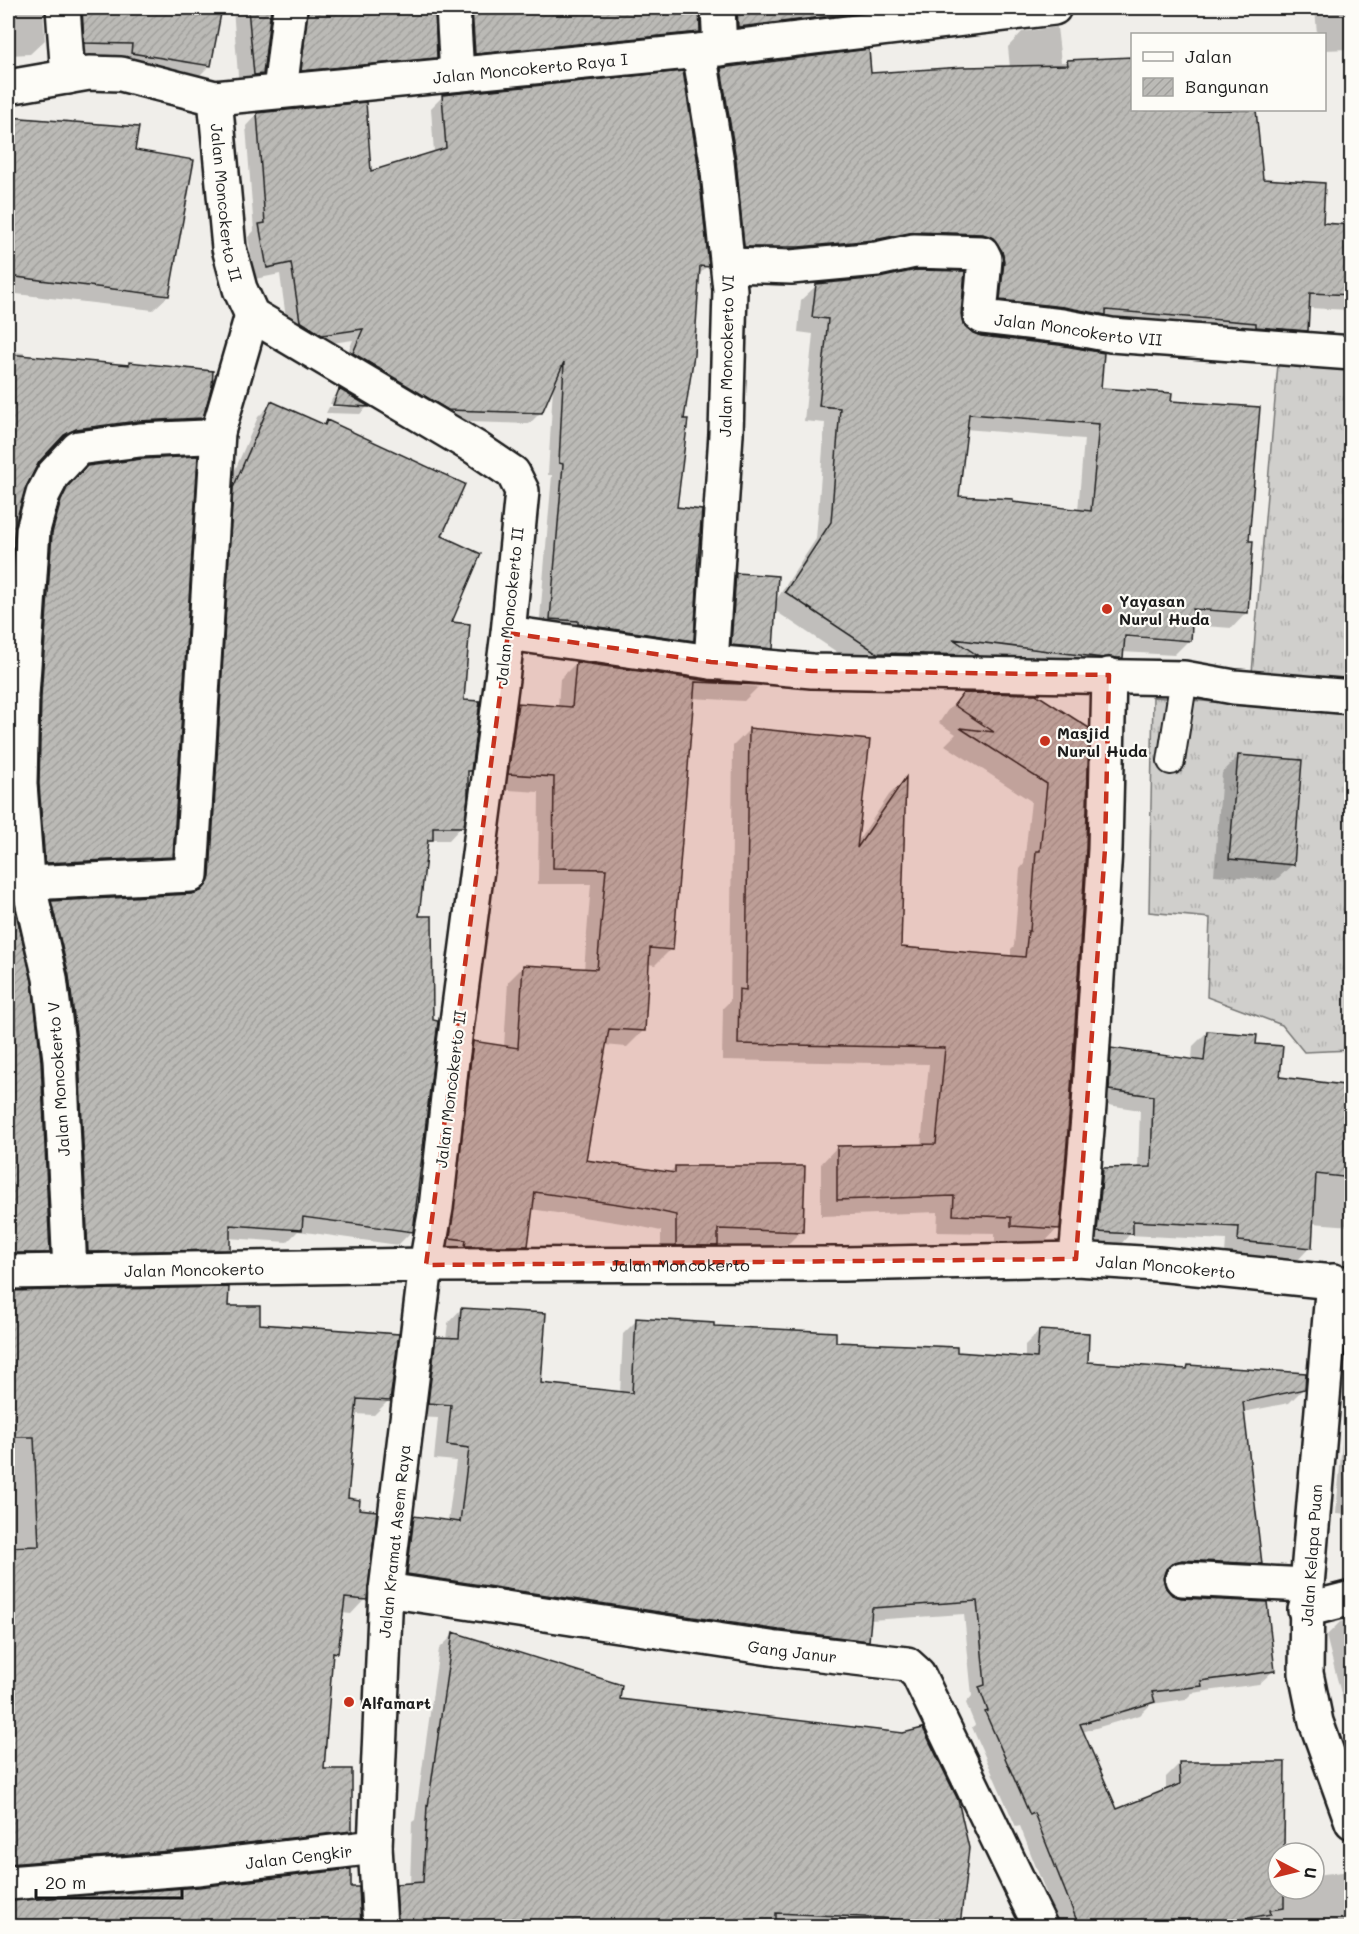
<svg xmlns="http://www.w3.org/2000/svg" width="1359" height="1934" font-family="Mali,sans-serif">
<style>
.grass{fill:url(#grass-tufts);stroke:#767674;stroke-width:1.5}
.shadow{fill:#0003;fill-rule:evenodd}
.building{fill:url(#building-hatch);stroke:#1c1c1c;stroke-width:1.5;fill-rule:evenodd}
.lines{fill:none;stroke-linecap:round;stroke-linejoin:round}
.lane-casing{stroke:#1c1c1c;stroke-width:30}
.street-casing{stroke:#1c1c1c;stroke-width:38}
.secondary-casing{stroke:#1c1c1c;stroke-width:38}
.lane{stroke:#fdfcf7;stroke-width:26}
.street{stroke:#fdfcf7;stroke-width:33}
.secondary{stroke:#fdfcf7;stroke-width:33}
.marked{fill:#c8321e;fill-opacity:0.2;stroke:#c8321e;stroke-width:4.5;stroke-dasharray:12 8;stroke-linejoin:round}
.poi-dot{fill:#c8321e;stroke:#fdfcf7;stroke-width:2}
.labels{text-anchor:middle;dominant-baseline:central;stroke-width:4.5;stroke-linejoin:round;paint-order:stroke}
.street-label{font-size:16px;fill:#1c1c1c;stroke:#fdfcf7}
.poi-label{font-size:16px;font-weight:bold;fill:#1c1c1c;stroke:#fdfcf7;text-anchor:start}
</style>
<defs>
<pattern id="grass-tufts" width="24" height="20" patternUnits="userSpaceOnUse" patternTransform="scale(1.5)"><rect width="24" height="20" fill="#d0cfcc"/><path d="M3 7l-1-3M5 7V3M7 7l1-3M15 17l-1-3M17 17v-4M19 17l1-3" fill="none" stroke="#b2b1af"/></pattern>
<pattern id="building-hatch" width="6" height="6" patternUnits="userSpaceOnUse" patternTransform="scale(1.5)"><rect width="6" height="6" fill="#bbbab6"/><path d="M-1 1l2-2M0 6l6-6M5 7l2-2" fill="none" stroke="#a09f9c"/></pattern>
</defs>
<rect width="100%" height="100%" fill="#f0eeea"/>
<filter id="ink" filterUnits="userSpaceOnUse"><feTurbulence type="fractalNoise" baseFrequency=".0167" numOctaves="2"/><feDisplacementMap in="SourceGraphic" scale="12" xChannelSelector="R" yChannelSelector="G"/><feConvolveMatrix kernelMatrix="1 2 1 2 8 2 1 2 1" color-interpolation-filters="sRGB"/></filter>
<g filter="url(#ink)">
<path class="grass" d="M1278,364L1351,368L1352,441L1344,594L1351,595V682L1252,673Z
M1153,697L1351,713V1050L1304,1052L1282,1025L1207,997L1210,918L1149,912Z"/>
<path class="shadow" d="M8,8H43L45,40L30,54L8,55Z
M59,8H220L210,65L195,80L118,58L70,57Z
M233,8H270L262,74L247,89H239Z
M286,8H433L436,57L421,72L287,85Z
M448,8H698V20L684,35L677,36L665,48L460,68Z
M714,8H858L849,17L723,31Z
M1315,8H1352V47L1350,49L1324,50V34H1317Z
M1057,27L1061,62L1132,58V110H1254L1258,141L1135,160L1321,224L1352,226V310L1308,308L1306,330L1291,345L986,314L988,266L730,261L707,89L722,74H870L1010,68L1008,47L1022,32Z
M1352,86V152L1348,153L1346,92Z
M443,96L707,266L698,276L675,509L692,640L680,652L539,630L552,475H548L553,386L541,412L529,424L436,421L343,365L353,340L310,346L288,333L280,274L255,279L248,237L254,231L246,126L257,114L370,173L434,153L431,108Z
M8,118L137,129L134,151L168,296L153,310L8,293Z
M817,285L960,314L962,324L972,334L1100,389L1169,403L1248,543L1247,612L1232,628L1190,625L1189,640L1174,655L1122,652L1121,657L1106,673L861,668L774,610L771,648L755,665L715,661L720,592L736,575L775,602L816,539L825,423L804,421L813,334L798,332L801,300ZM965,429L1084,439L1078,511L957,498ZM1118,634L1177,638V641L1118,637Z
M8,351L24,353V357L127,366L129,364L201,417L186,432L122,436L60,444L51,448L35,465L24,488L13,525L8,611Z
M340,391L367,407L360,414L326,413L329,407H348L345,404H330L332,399Z
M272,403L324,426L327,422L440,536L449,624L463,701L470,770L466,774L462,826L449,840H431L426,845L417,918L411,1232L398,1245L298,1231L287,1242L228,1238V1249L215,1262L75,1265L39,915L52,902L196,894L221,502L258,417Z
M1352,476V533L1345,532L1349,479Z
M74,481L172,856L158,870L31,877L38,548L55,501Z
M576,663L708,682L758,687L744,701L692,698L671,949L655,965L648,964L643,1031L627,1047L604,1045L585,1161L669,1173L675,1167L801,1231L785,1247L716,1245L701,1261H661V1231L628,1224L531,1209L526,1245L510,1261L435,1253L458,1058L474,1042L504,1047L508,982L524,966L584,970L591,884H538L539,792L493,789L502,721L518,705L558,707L560,679Z
M964,694L1088,729L1058,1228L1042,1245L995,1242V1233L937,1232L938,1212L821,1216V1164L837,1147L921,1146L929,1064L722,1060L723,1008L730,1001L733,746L750,729L856,844L889,795L904,780L900,949L1011,958V949L1014,946L1020,869L1024,864L1031,801L945,745L956,734L939,723L947,711Z
M1239,756L1293,864L1276,880L1214,875L1222,773Z
M8,883L30,982L49,1252L34,1267H8Z
M1207,1032L1255,1046L1278,1078L1352,1087V1226L1312,1223L1310,1247L1297,1261L1225,1254L1226,1240L1129,1235L1118,1247L1084,1245L1089,1184L1103,1170L1138,1169L1140,1110L1096,1103L1098,1063L1112,1049L1192,1061L1193,1046Z
M227,1289V1307L389,1400L374,1415L355,1414L347,1500L358,1510L365,1599L351,1614L342,1613L337,1652L331,1657L322,1770L350,1830L335,1845L8,1877V1292Z
M461,1309L539,1385L620,1394L623,1334L637,1320L713,1327L834,1343L1025,1359V1345L1039,1331L1086,1363L1184,1371L1188,1367L1303,1389L1289,1403L1243,1412L1261,1564L1247,1577L1167,1574L1163,1575L1162,1577L1164,1589L1172,1596L1273,1671L1259,1684L1192,1693L1186,1699L1151,1704L1140,1715L1082,1732L1116,1811L1166,1791V1777L1180,1763L1283,1853H1278V1889H1314V1875L1352,1871V1926H1059L1020,1826L1016,1827L972,1727L975,1725L966,1703L972,1696L964,1614L870,1620L867,1640L854,1654L394,1588L401,1531L415,1517L448,1522L456,1461L434,1459L438,1418L415,1417L423,1352L437,1338L446,1339L448,1323Z
M1351,1337H1352V1515L1336,1514Z
M1352,1619V1731L1351,1732L1326,1636L1340,1622Z
M454,1634L619,1701L968,1848L958,1926H384L382,1900L397,1885H410L412,1822L415,1820L439,1649Z
M357,1888L360,1926H8V1903Z"/>
<path class="building" d="M82,8H222L211,66L131,53L132,44L84,43Z
M248,8H271L263,74L254,75Z
M308,8L404,13L403,8H435L437,58L301,71Z
M472,8H699L700,32L475,54Z
M737,8H866V12L738,27Z
M869,49L871,73L963,67L1068,65L1067,60L1132,57V110H1256L1263,179L1325,183L1323,223L1352,225V295L1310,293L1308,331L1256,327V323L1106,310V315L1064,307L1000,300L1004,261L1002,251L993,238L983,234L914,232L874,240L799,247H744L736,159L721,68Z
M683,71L698,164L709,267L700,266L694,355L684,419H688L677,507L702,510L697,571H698L694,641L578,624V621L550,619L563,464L559,463L564,362L542,413L448,410L353,353L363,329L322,335L300,321L291,263L267,268L259,224L265,223L257,113L366,102L371,171L446,148L442,95Z
M8,117L139,127L135,150L194,160L169,296L8,276Z
M916,270L965,271L961,314L963,324L973,333L981,336L1059,345L1104,353L1101,388L1172,393L1171,401L1260,407L1249,541H1253L1248,613L1193,609L1191,641L1125,636L1123,658H1103L953,639L977,655L877,653L785,592L831,522L840,408L819,406L828,319L812,317L816,284L879,278ZM969,414L1099,424L1091,511L1013,502V499L959,496Z
M8,354L129,365V362L213,371L212,386L203,418L138,421L76,429L64,435L39,462L25,489L15,525L8,631Z
M339,389L370,407L333,405Z
M271,401L325,425L327,420L465,484L442,536L481,554L452,622L470,624L464,700L480,701L471,771H468V797L464,827H433V840H428L419,916H432L433,1020L438,1021L413,1232L303,1217L302,1230L230,1225V1250L88,1252L79,1057L69,976L51,901L192,894L201,891L207,884L210,876L233,488Z
M198,456L173,857L45,863L39,784L41,697L52,533L61,501L68,486L87,466L142,459Z
M736,573L778,576L773,649L731,645Z
M576,662L708,681L761,685L695,682L673,950L650,948L645,1031L609,1029L586,1160L675,1173V1166H805L803,1232L718,1229V1246H676V1215L645,1208L535,1192L528,1246H465L466,1240L450,1238L473,1041L518,1048L523,965L597,969L606,869L553,868L554,777L508,774L518,703L572,707Z
M963,693L1036,694L1089,728L1086,848L1070,1105L1060,1229L1011,1226V1217L953,1215L954,1196L837,1200V1146L936,1144L945,1048L738,1044L739,989L746,990L749,728L870,740L857,848L906,777L901,947L1025,957L1028,931H1030L1036,851H1040L1047,784L960,728L994,732L954,705Z
M1238,755L1302,760L1294,865L1229,859Z
M8,869L9,882L32,981L41,1061L50,1253H8Z
M1207,1031L1257,1035L1256,1044L1283,1046L1280,1077L1352,1086V1178L1316,1174L1312,1248L1238,1241L1239,1227L1133,1221V1234L1097,1232L1103,1168L1151,1167L1153,1096L1109,1090L1111,1048L1204,1061Z
M229,1287L228,1306H260V1324L399,1334L390,1401L357,1399L348,1498L360,1500L359,1509L377,1511L367,1600L345,1598L338,1653L333,1652L324,1769H352V1831L195,1849L8,1864V1547L39,1546L34,1437H8V1291Z
M461,1308L546,1313L541,1383L632,1393L636,1318L714,1323V1326L836,1332V1342L957,1347V1352L1037,1358L1039,1330L1089,1333L1088,1362L1187,1369L1188,1365L1306,1373L1305,1389L1243,1402L1262,1564L1182,1560L1173,1563L1166,1569L1163,1578L1166,1588L1172,1595L1181,1598L1267,1602L1275,1671L1201,1681L1202,1686L1152,1692L1155,1702L1080,1724L1117,1809L1180,1784L1179,1762H1285L1284,1853H1278V1889H1284V1908L1270,1910L1271,1914L1243,1919L1245,1926H1079L1034,1813L1030,1815L985,1712L988,1711L979,1687L985,1685L977,1601L872,1608L869,1641L779,1630L407,1574L414,1516L460,1522L469,1448L447,1445L451,1405L428,1403L436,1337L459,1338Z
M453,1632L622,1685L620,1699L903,1733L923,1728L958,1800L969,1848L960,1926L882,1918L776,1913V1926H398L396,1884L423,1882L427,1805L428,1806Z
M351,1869V1887H359L361,1926H8V1901L199,1887Z"/>
<g class="lines">
<defs>
<path id="lane" d="M1171,761L1184,678"/>
<g id="street">
<path d="M63,8L68,77"/>
<path d="M453,8L457,74"/>
<path d="M718,8L720,49"/>
<path d="M699,51L717,162L730,290L726,434L711,662"/>
<path id="s1" d="M8,87L89,73L121,74L215,98L699,51L1054,8"/>
<path d="M280,91L290,8"/>
<path id="s2" d="M215,98L229,248L240,289L252,315L476,448L513,473L522,491L508,633L452,1060L436,1208L426,1265L844,1264L1076,1259L1157,1264L1352,1284"/>
<path id="s3" d="M728,265L791,267L877,259L914,251L982,253L985,259L980,315L983,317L1062,326L1111,335L1352,353"/>
<path d="M508,633L711,662L812,671L1184,678L1234,687L1352,697"/>
<path d="M29,883L191,875L218,432"/>
<path d="M1076,1259L1089,1106L1105,849L1109,675"/>
<path d="M70,1271L60,1059L50,978L27,878L20,784L22,696L33,530L43,494L53,475L78,448L140,440L205,437L218,432L252,315"/>
<path d="M1333,1281L1307,1585L1306,1673L1316,1722L1352,1822"/>
<path d="M1182,1579L1307,1585"/>
<path id="s4" d="M386,1590L777,1649L907,1664L918,1674L1040,1926"/>
<path d="M1305,1610L1352,1598"/>
<path id="s5" d="M8,1883L197,1868L375,1847"/>
</g>
<g id="secondary">
<path id="s6" d="M8,1272L426,1265L386,1590L375,1847L380,1926"/>
</g>
</defs>
<use href="#lane" class="lane-casing"/>
<use href="#street" class="street-casing"/>
<use href="#secondary" class="secondary-casing"/>
<use href="#lane" class="lane"/>
<use href="#street" class="street"/>
<use href="#secondary" class="secondary"/>
</g>
</g>
<path class="marked" d="M508,633L711,662L812,671L1109,675L1105,849L1076,1259L426,1265Z"/>
<g class="poi-dot">
<circle cx="1107" cy="609" r="6"/>
<circle cx="1045" cy="741" r="6"/>
<circle cx="349" cy="1702" r="6"/>
</g>
<g class="labels">
<g class="street-label">
<text stroke="none"><textPath href="#s1" startOffset="528">Jalan Moncokerto Raya I</textPath></text>
<text stroke="none"><textPath href="#s2" startOffset="105">Jalan Moncokerto II</textPath></text>
<text stroke="none"><textPath href="#s3" startOffset="418">Jalan Moncokerto VII</textPath></text>
<text transform="translate(726 356) rotate(-89)">Jalan Moncokerto VI</text>
<text transform="translate(509 606) rotate(-84)">Jalan Moncokerto II</text>
<text transform="translate(58 1079) rotate(-94)">Jalan Moncokerto V</text>
<text transform="translate(450 1089) rotate(-83)">Jalan Moncokerto II</text>
<text stroke="none"><textPath href="#s2" startOffset="1581">Jalan Moncokerto</textPath></text>
<text stroke="none"><textPath href="#s2" startOffset="2067">Jalan Moncokerto</textPath></text>
<text stroke="none"><textPath href="#s6" startOffset="186">Jalan Moncokerto</textPath></text>
<text transform="translate(394 1541) rotate(-84)">Jalan Kramat Asem Raya</text>
<text transform="translate(1311 1555) rotate(-86)">Jalan Kelapa Puan</text>
<text stroke="none"><textPath href="#s4" startOffset="411">Gang Janur</textPath></text>
<text stroke="none"><textPath href="#s5" startOffset="292">Jalan Cengkir</textPath></text>
</g>
<g class="poi-label">
<text x="1119" y="600">Yayasan<tspan x="1119" dy="18">Nurul Huda</tspan></text>
<text x="1057" y="732">Masjid<tspan x="1057" dy="18">Nurul Huda</tspan></text>
<text x="361" y="1702">Alfamart</text>
</g>
</g>
<rect width="1359" height="1934" fill="none" stroke="#fdfcf7" stroke-width="30"/>
<rect x="15" y="15" width="1329" height="1904" fill="none" stroke="#1c1c1c" stroke-width="2" filter="url(#ink)"/>
<rect x="1131" y="33" width="195" height="78" fill="#fdfcf7" stroke="#a3a29f" stroke-width="1.5"/>
<rect x="1143" y="52" width="30" height="9" fill="#fdfcf7" stroke="#a3a29f" stroke-width="1.5"/>
<text x="1185" y="63" font-size="18" fill="#1c1c1c">Jalan</text>
<rect x="1143" y="78" width="30" height="18" fill="url(#building-hatch)" stroke="#a3a29f" stroke-width="1.5"/>
<text x="1185" y="93" font-size="18" fill="#1c1c1c">Bangunan</text>
<g transform="translate(1296 1871) rotate(97)"><circle r="28" fill="#fdfcf7" stroke="#a3a29f" stroke-width="1.5"/>
<path d="M0-4.5L10 22L0 15L-10 22Z" fill="#c8321e"/>
<text y="-9" font-size="16" font-weight="bold" text-anchor="middle" fill="#1c1c1c">U</text>
</g>
<path d="M36 1889v9h146v-9" fill="none" stroke="#1c1c1c" stroke-width="3"/>
<text x="45" y="1889" font-size="18" fill="#1c1c1c" stroke="#fdfcf7" stroke-width="4.5" paint-order="stroke">20 m</text>
</svg>
